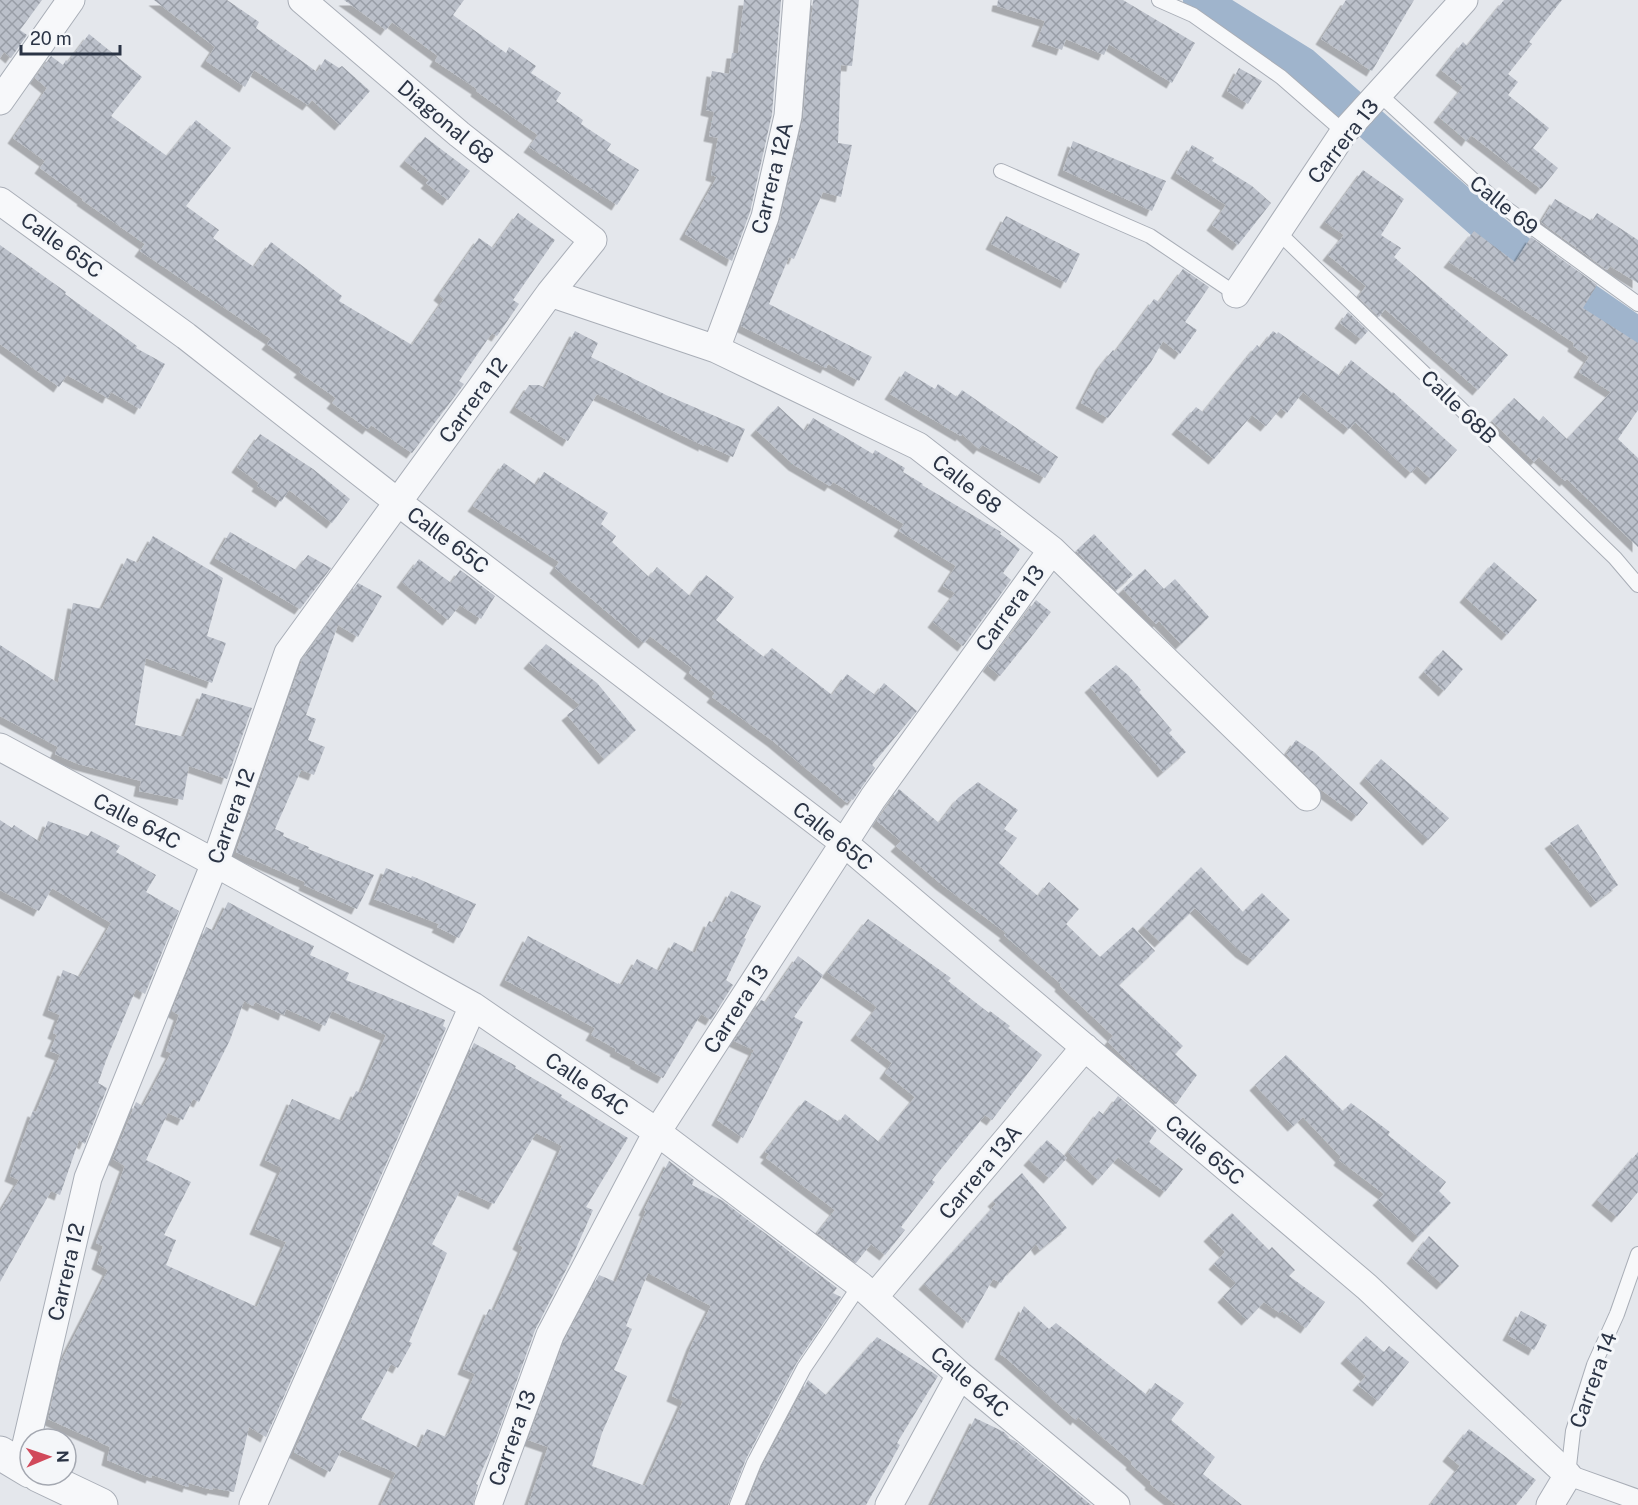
<svg xmlns="http://www.w3.org/2000/svg" width="1638" height="1505" font-family="'Public Sans',sans-serif">
<style>
.lines{fill:none;stroke-linecap:round;stroke-linejoin:round}
.canal{stroke:#9fb4cc;stroke-width:34}
.building{fill:url(#building-cross-hatch);fill-rule:evenodd;filter:url(#shadow)}
.service-casing{stroke:#a9aeb7;stroke-width:16}
.pedestrian-casing{stroke:#a9aeb7;stroke-width:22}
.minor-casing{stroke:#a9aeb7;stroke-width:29}
.tertiary-casing{stroke:#a9aeb7;stroke-width:35}
.service{stroke:#f7f8fa;stroke-width:14}
.pedestrian{stroke:#f7f8fa;stroke-width:20}
.minor{stroke:#f7f8fa;stroke-width:27}
.tertiary{stroke:#f7f8fa;stroke-width:33}
.labels{text-anchor:middle;dominant-baseline:central;stroke-width:6;stroke-linejoin:round;paint-order:stroke}
.street-label{font-size:21px;fill:#2b3445;stroke:#f4f6f9}
</style>
<defs>
<pattern id="building-cross-hatch" width="8" height="8" patternUnits="userSpaceOnUse" patternTransform="scale(1.5)"><rect width="8" height="8" fill="#bbc0ca"/><path d="M0 0l8 8M0 8l8-8" fill="none" stroke="#989da6"/></pattern>
<filter id="shadow"><feDropShadow dx="-5.5" dy="5.5" stdDeviation="0" flood-color="#0004"/></filter>
</defs>
<rect width="100%" height="100%" fill="#e4e7ec"/>
<g class="lines">
<path class="canal" d="M1200,0L1303,64L1483,223L1527,258L1638,335"/>
</g>
<path class="building" d="M0,0H42L20,30L27,35L11,58L4,52L0,58Z
M154,0H227L259,22L256,28L317,72L325,59L339,68L342,66L370,91L340,125L312,100L308,105L254,70L245,87L206,61L215,47Z
M344,0H464L453,15L506,53L509,47L536,66L531,73L561,93L556,101L583,120L581,124L611,144L607,150L639,170L617,205L529,147L538,135L476,91L477,89L435,61L438,56L392,22L386,30Z
M744,0H781L772,114L750,212L732,261L685,234L717,177L711,175L718,138L709,136L714,112L706,110L712,71L729,74L732,53H738Z
M813,0H859L852,66L841,65L838,143L852,145L841,197L823,192L794,259L789,257L769,304L872,357L859,381L828,364L826,368L741,326L780,220L803,119Z
M998,0H1123L1195,43L1172,83L1109,44L1104,55L1066,39L1062,50L1037,41L1045,21L997,6Z
M1346,0H1414L1372,71L1321,39Z
M1504,0H1562L1529,42L1532,44L1508,74L1518,82L1508,95L1549,128L1533,148L1558,168L1541,189L1471,135L1467,141L1439,117L1463,87L1441,70L1463,42L1467,46Z
M89,34L142,77L111,116L167,156L196,120L231,148L186,206L219,230L213,238L254,267L271,242L342,296L339,301L412,345L444,299L439,295L479,238L493,248L518,213L555,240L513,300L519,304L497,336L492,333L459,381L464,384L412,453L371,425L368,429L332,403L336,398L299,372L302,369L267,344L271,339L140,251L145,244L82,200L83,199L40,168L45,161L13,138L47,88L35,78L51,56L63,65L66,60L68,62Z
M1239,68L1262,81L1248,104L1227,91Z
M425,137L470,171L448,200L426,183L429,180L405,161Z
M1073,141L1166,181L1152,211L1063,170Z
M1192,145L1214,158L1212,161L1252,186L1271,203L1238,245L1212,225L1226,205L1176,173Z
M1363,170L1404,199L1381,235L1401,248L1394,257L1508,355L1478,390L1385,309L1379,317L1358,297L1366,286L1328,255L1344,235L1325,222Z
M1555,199L1592,221L1597,213L1638,240V283L1610,266L1607,270L1541,222Z
M1006,216L1080,254L1066,283L991,244Z
M1474,231L1515,262L1531,237L1597,285L1583,308L1638,343V410L1618,439L1638,458V547L1567,479L1565,481L1539,457L1534,462L1492,421L1514,398L1539,421L1543,416L1567,439L1611,392L1579,372L1589,357L1573,346L1574,343L1449,262Z
M0,245L66,292L65,294L137,346L136,348L165,364L140,409L111,392L108,398L67,375L59,387L0,344Z
M1183,269L1209,287L1185,322L1197,330L1180,354L1163,341L1151,362L1108,418L1081,403L1101,365L1113,350L1115,352L1154,299L1159,302Z
M1348,312L1368,331L1361,339L1340,323Z
M575,331L598,343L591,357L666,395L745,429L733,457L704,444V446L597,394L568,441L515,407L529,385H539L545,388Z
M1273,331L1277,334L1278,332L1340,376L1351,360L1392,393L1393,392L1457,450L1431,479L1417,466L1411,473L1355,422L1349,429L1303,392L1287,413L1281,408L1266,426L1252,415L1214,459L1177,429L1196,407L1203,412L1257,345L1260,348Z
M905,371L935,389L938,384L957,397L962,390L1058,457L1045,478L982,445L979,449L962,434L961,436L890,394Z
M778,406L805,431L813,418L873,454L875,450L905,468L903,472L923,484L922,485L1001,532L1000,534L1020,549L1003,573L1011,580L963,646L933,622L955,593L943,586L956,566L899,531L904,524L833,482L830,486L794,465L756,430Z
M260,434L313,469L350,499L332,523L289,490L281,502L257,486L259,483L237,467Z
M504,463L536,485L544,472L608,513L601,524L616,536L612,542L649,577L657,567L690,596L706,575L734,597L716,620L764,657L772,648L832,695L847,674L875,695L884,683L917,711L872,765L875,768L853,800L851,799L847,803L773,741L712,697L715,693L689,673L692,668L650,636L644,643L555,568L559,562L473,506Z
M230,532L296,570L308,555L331,568L300,609L215,558Z
M1094,534L1133,575L1116,590L1076,551Z
M153,536L223,578L207,636L226,643L212,683L146,658L135,725L184,737L202,693L252,708L227,779L189,766L183,800L139,791L141,781L78,764L55,754L58,747L0,716V645L58,683L73,603L102,609L127,558L138,563Z
M419,559L451,583L460,570L495,596L481,619L460,605L448,620L402,582Z
M1494,562L1537,600L1507,635L1465,597Z
M1145,569L1164,589L1175,579L1209,617L1181,644L1159,621L1156,624L1123,589Z
M358,583L382,596L358,637L338,625L306,715L316,719L308,740L325,747L314,775L301,770L275,829L284,833L283,836L309,847L308,849L374,875L357,909L304,885L305,882L236,852L302,660Z
M1036,600L1051,612L1000,676L988,666Z
M546,644L597,683L636,730L604,759L567,715L580,705L529,663Z
M1443,650L1463,669L1444,691L1424,672Z
M1116,665L1128,675L1141,690L1139,692L1172,730L1169,733L1186,752L1163,772L1090,687Z
M1296,740L1314,752L1368,803L1357,816L1320,789L1286,754Z
M1381,759L1449,818L1428,840L1365,778Z
M978,782L1018,810L1004,829L1017,838L999,863L1038,896L1049,882L1079,909L1066,924L1100,957L1133,927L1155,951L1119,985L1183,1046L1175,1054L1197,1075L1176,1104L1137,1071L1108,1042L1113,1036L1060,986L1061,984L1004,935L1006,933L941,884L896,846L901,841L877,821L899,789L939,823L958,798Z
M0,820L12,828L14,825L40,842L48,821L88,836L91,831L120,846L116,852L156,875L146,892L179,911L145,994L136,989L107,1058L98,1083L107,1088L85,1144L79,1140L60,1195L51,1191L0,1282V1212L19,1180L10,1176L33,1111L36,1112L60,1055L50,1051L57,1035L53,1033L60,1015L48,1010L63,970L80,977L111,923L52,888L39,911L0,890Z
M1578,824L1618,885L1596,902L1550,843Z
M1201,867L1243,912L1262,893L1290,920L1253,960L1241,952L1195,908L1160,942L1143,926Z
M386,868L411,878L412,876L476,904L459,938L437,927L439,924L374,899Z
M731,891L761,906L744,938L746,939L726,980L733,985L711,1020L701,1014L663,1078L635,1063L636,1062L615,1051L616,1049L591,1035L595,1028L505,980L528,936L618,984V983L622,985L637,959L659,971L674,942L695,953L709,921L714,923Z
M228,902L282,931L314,946L310,955L349,973L346,980L445,1020L443,1026L446,1028L266,1437L249,1427L234,1492L213,1488L212,1490L189,1483L188,1487L152,1475L151,1478L107,1460L110,1447L48,1419L61,1362L108,1270L97,1264L103,1246L96,1243L125,1166L113,1159L136,1102L143,1106L171,1053L166,1051L179,1015L172,1011L206,927L214,931ZM244,1001L253,1006L255,1002L284,1015L286,1009L325,1026L332,1011L386,1035L361,1093L356,1091L342,1121L292,1099L265,1160L282,1168L255,1229L286,1242L257,1307L166,1265L176,1240L164,1235L191,1182L146,1160L168,1113L183,1120L193,1099L199,1102L230,1040Z
M868,919L951,978L948,981L989,1013L990,1011L1010,1026L1008,1028L1042,1055L992,1120L985,1115L932,1180L935,1182L901,1227L905,1230L885,1255L871,1244L856,1263L817,1233L835,1210L766,1158L769,1154L765,1152L805,1100L839,1122L845,1114L879,1142L915,1097L885,1073L892,1063L856,1035L877,1007L827,972Z
M798,956L823,975L794,1017L803,1022L743,1138L717,1120L754,1050L734,1041L761,1000L766,1002Z
M474,1043L516,1066L515,1068L562,1095L561,1097L628,1138L586,1207L593,1210L570,1262L535,1330L495,1441L476,1484L478,1485L473,1505H381L396,1473L342,1449L330,1472L294,1452ZM536,1133L562,1146L518,1244L523,1247L494,1311L489,1309L463,1369L475,1374L449,1434L448,1433L446,1437L427,1429L419,1448L361,1419L391,1364L398,1368L412,1343L409,1342L447,1253L432,1244L461,1189L494,1204Z
M1286,1055L1343,1111L1351,1103L1390,1132L1388,1135L1446,1182L1439,1191L1451,1203L1418,1237L1378,1200L1384,1194L1339,1160L1341,1157L1303,1117L1293,1126L1255,1085Z
M1118,1096L1157,1130L1149,1142L1183,1169L1165,1192L1118,1157L1098,1180L1068,1152L1099,1111L1104,1115Z
M1047,1140L1067,1158L1049,1178L1029,1160Z
M1638,1152V1192L1617,1217L1597,1200Z
M669,1161L694,1180L692,1185L723,1201L837,1288L833,1293L841,1297L796,1364L746,1459L728,1505H528L548,1447L528,1440L564,1341L599,1275L616,1282L646,1211L644,1210ZM648,1273L711,1306L692,1344L672,1396L683,1401L645,1486L592,1466L602,1433L627,1376L614,1370L632,1329L626,1326Z
M1022,1173L1067,1228L1040,1250L1036,1244L1012,1270L1010,1269L1001,1283L993,1279L968,1323L924,1284L996,1204L993,1201Z
M1232,1213L1269,1250L1272,1247L1295,1270L1289,1276L1325,1302L1306,1328L1282,1311L1280,1313L1264,1302L1247,1320L1223,1297L1236,1283L1214,1264L1225,1252L1209,1236Z
M1429,1236L1459,1266L1442,1284L1412,1258Z
M1024,1306L1049,1329L1056,1323L1147,1395L1155,1383L1184,1403L1171,1420L1215,1457L1203,1474L1242,1505H1176L1150,1484L1151,1482L1131,1464L1132,1462L1078,1417L1076,1420L1006,1358L1000,1354Z
M1521,1311L1547,1325L1534,1350L1508,1335Z
M1366,1336L1384,1352L1389,1346L1409,1362L1378,1401L1358,1385L1366,1376L1346,1358Z
M877,1337L938,1376L897,1443L900,1445L866,1505H747L762,1467L808,1380L826,1395Z
M975,1418L1004,1432L1009,1437L1008,1438L1015,1441L1091,1505H931Z
M1469,1429L1536,1480L1516,1505H1430L1460,1466L1448,1456Z"/>
<g class="lines">
<defs>
<path id="service" d="M1159,0L1193,15L1281,77L1344,132
M1379,94L1496,201L1638,304
M1001,171L1150,236L1236,294
M1277,231L1615,558L1638,585
M1568,1475L1573,1431L1594,1365L1617,1314L1638,1254
M737,1505L754,1463L804,1368L860,1285"/>
<path id="pedestrian" d="M1568,1475L1638,1500"/>
<path id="minor" d="M0,101L71,0
M0,201L186,336L399,503L844,843L1367,1287L1568,1475L1550,1505
M550,293L716,349L918,446L1052,550L1307,797
M1236,294L1344,132L1464,0
M716,349L765,217L788,116L797,0
M0,747L215,863L473,1006L657,1132L860,1285L960,1375L1116,1505
M875,1296L1085,1047
M21,1466L88,1178L215,863L288,653L550,293L593,240L459,134L302,0
M253,1505L473,1006
M488,1505L550,1335L657,1132L873,798L1052,550
M889,1505L960,1375"/>
<path id="tertiary" d="M0,1453L30,1471
M38,1475L101,1505"/>
</defs>
<use href="#service" class="service-casing"/>
<use href="#pedestrian" class="pedestrian-casing"/>
<use href="#minor" class="minor-casing"/>
<use href="#tertiary" class="tertiary-casing"/>
<use href="#service" class="service"/>
<use href="#pedestrian" class="pedestrian"/>
<use href="#minor" class="minor"/>
<use href="#tertiary" class="tertiary"/>
</g>
<g class="labels">
<g class="street-label">
<text transform="translate(446 122) rotate(40)">Diagonal 68</text>
<text transform="translate(1343 141) rotate(-52)">Carrera 13</text>
<text transform="translate(772 178) rotate(-76)">Carrera 12A</text>
<text transform="translate(1504 205) rotate(39)">Calle 69</text>
<text transform="translate(62 245) rotate(36)">Calle 65C</text>
<text transform="translate(473 400) rotate(-54)">Carrera 12</text>
<text transform="translate(1459 407) rotate(44)">Calle 68B</text>
<text transform="translate(967 484) rotate(38)">Calle 68</text>
<text transform="translate(448 540) rotate(37)">Calle 65C</text>
<text transform="translate(1010 608) rotate(-54)">Carrera 13</text>
<text transform="translate(231 816) rotate(-70)">Carrera 12</text>
<text transform="translate(137 821) rotate(28)">Calle 64C</text>
<text transform="translate(833 836) rotate(39)">Calle 65C</text>
<text transform="translate(736 1009) rotate(-57)">Carrera 13</text>
<text transform="translate(587 1084) rotate(34)">Calle 64C</text>
<text transform="translate(1205 1150) rotate(40)">Calle 65C</text>
<text transform="translate(980 1172) rotate(-50)">Carrera 13A</text>
<text transform="translate(66 1272) rotate(-77)">Carrera 12</text>
<text transform="translate(1593 1380) rotate(-70)">Carrera 14</text>
<text transform="translate(970 1382) rotate(41)">Calle 64C</text>
<text transform="translate(512 1438) rotate(-70)">Carrera 13</text>
</g>
</g>
<g transform="translate(48 1457) rotate(88)"><circle r="28" fill="#f4f6f9" stroke="#a4a8b1" stroke-width="1.5"/>
<path d="M0-4.5L10 22L0 15L-10 22Z" fill="#d1495b"/>
<text y="-9" font-size="16" font-weight="bold" text-anchor="middle" fill="#2b3445">N</text>
</g>
<path d="M21 45v9h99v-9" fill="none" stroke="#2b3445" stroke-width="3"/>
<text x="30" y="45" font-size="18" fill="#2b3445" stroke="#f4f6f9" stroke-width="4.5" paint-order="stroke">20 m</text>
</svg>
